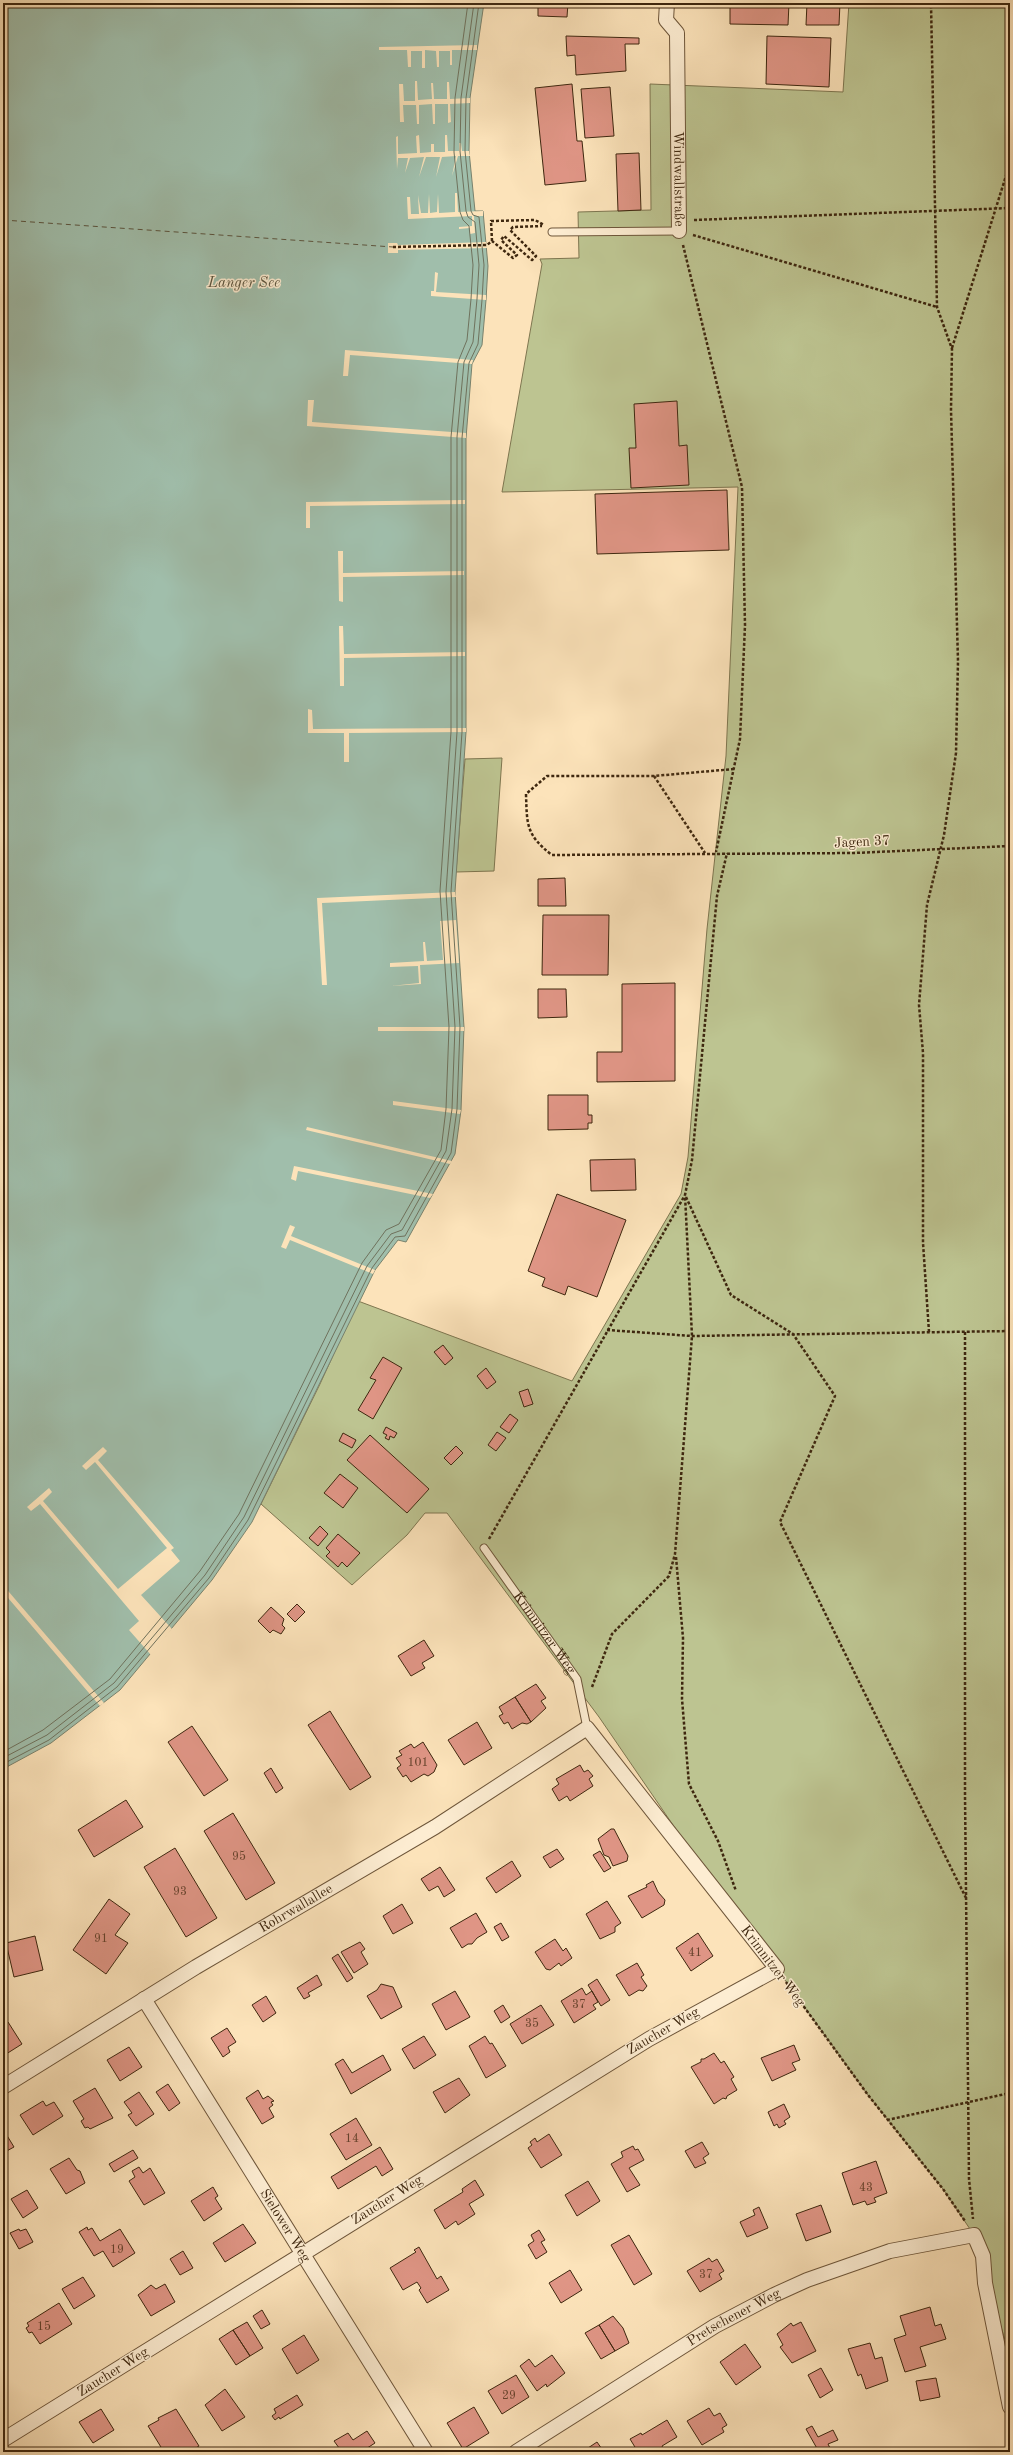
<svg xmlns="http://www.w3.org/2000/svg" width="1013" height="2455" font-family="'Old Standard TT',serif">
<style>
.green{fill:#bdc491;stroke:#7e7650}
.water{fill:#a0beab;stroke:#79826d}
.pier{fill:#fce3ba}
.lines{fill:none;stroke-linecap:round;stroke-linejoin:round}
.shore{stroke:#6f725d;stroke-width:1}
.ferry{stroke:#5b543e;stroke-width:1;stroke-dasharray:5 4;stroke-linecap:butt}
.building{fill:#df9585;stroke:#3e270f}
.service-casing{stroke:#6e563a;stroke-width:9}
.minor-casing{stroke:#6e563a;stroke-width:16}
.path{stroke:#3e270f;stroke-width:2.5;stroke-dasharray:3 2;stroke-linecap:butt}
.service{stroke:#fdedd2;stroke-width:7}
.minor{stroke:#fdedd2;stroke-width:14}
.labels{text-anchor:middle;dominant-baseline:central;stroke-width:3;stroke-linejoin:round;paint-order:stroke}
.number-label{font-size:12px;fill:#66422c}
.street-label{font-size:14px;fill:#3e270f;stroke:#fdedd2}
.water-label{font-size:15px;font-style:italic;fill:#5b543e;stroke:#fdedd2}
</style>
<rect width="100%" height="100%" fill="#fce3ba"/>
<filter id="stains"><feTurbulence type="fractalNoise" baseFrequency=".005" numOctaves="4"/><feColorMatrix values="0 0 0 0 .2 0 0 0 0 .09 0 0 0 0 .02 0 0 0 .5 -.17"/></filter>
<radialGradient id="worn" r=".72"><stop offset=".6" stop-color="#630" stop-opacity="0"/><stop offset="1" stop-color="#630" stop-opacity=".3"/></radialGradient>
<path class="green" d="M849,3H1010V2357L974,2235L943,2189L868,2095L777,1969L734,1914L599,1717L447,1513H425L407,1535L352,1585L261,1504L320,1384L358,1301L572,1381L681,1194L688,1157L707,929L726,756L738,487L502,492L542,264L540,259L579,258L578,212L651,210L650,84L843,92Z
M502,758L494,871L456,872L465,759Z"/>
<path class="water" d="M3,3H484L470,98L469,151L475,211H483L488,266L486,300L482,345L472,364L466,438V732L455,892L464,1027L461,1110L455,1154L406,1242L398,1240L375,1270L252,1522L212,1580L120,1690L51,1743L3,1769Z"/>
<path class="pier" d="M477,45V50H452V65H450V51H439V67H437L436,51L425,50V68H422V51H411V67H408L407,50H379V47Z
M415,81H417L418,100L432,99L431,83H433L434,99H447V82H449L450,99L470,98V103L450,104L451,122L448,123V104H435V124H433L432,104L419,105V124H417L416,105H403L404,122H400L399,84H403L404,101H415Z
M419,135L420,153L431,152V144H434V152H445V135H447L448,151H459V143H461L462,151H469L470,156H458L452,176L456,156L442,157L436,177L440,157H426L419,177L424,157L410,158L405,173L408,158H398L397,169L396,137L398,136V154L417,153L416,136Z
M455,193H457L458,212L483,211V216H474L475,233L470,234V228L459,229V227L472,226V216L408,219L407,197H410L411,214H419L418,195L421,213H428L429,194L430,213L437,212L438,194L439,213L455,212Z
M486,242L487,248L398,250V253H388V243H397L398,245Z
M435,272L438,273L436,292L486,295V300L431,296V291H434Z
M345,350L473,360L472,364L350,355L348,376H343Z
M308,400H314L312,422L466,433V438L307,426Z
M465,500V504L310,506V528H306V502Z
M338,551H343V573L464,571V575L343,577V602L339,601Z
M339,626H343L344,654L465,652V656L344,658V686H340Z
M308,709L312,710L313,729L466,728V732L349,733V762H344V733H308Z
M455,892L456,897L322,903L327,985H322L317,898Z
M456,920L459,963L420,965L421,984L391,986L419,983L418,966L390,967V963L424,961L423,942H425L427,961L443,960L440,921Z
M378,1027H464V1031H378Z
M393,1101L461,1110L460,1114L393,1105Z
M307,1127L452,1161L450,1164L306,1130Z
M294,1166L433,1194L430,1198L298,1171L296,1181L291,1179Z
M290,1225L295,1227L291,1236L375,1270L373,1274L290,1240L286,1249L281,1247Z
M103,1447L107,1451L98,1460L174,1548L171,1550L180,1561L141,1595L172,1629L151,1655L129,1630L139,1621L40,1504L31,1511L27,1507L49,1488L52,1492L43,1501L118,1589L167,1548L95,1462L86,1470L82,1466Z
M3,1585L104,1703L100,1706L3,1592Z"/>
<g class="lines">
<path class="shore" d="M3,1752L43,1730L110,1679L200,1571L239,1514L362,1263L386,1230L399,1224L441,1150L446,1109L449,1027L440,891L451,732V437L458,362L467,340L471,299L473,265L469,226L463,220L460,212L454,152L455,98L468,3
M3,1758L47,1735L114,1683L205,1575L244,1517L367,1266L391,1234L402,1230L446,1151L452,1109L455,1027L446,892L457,732V437L464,362L473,342L477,299L479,265L475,222L468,217L466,211L460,151L461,98L474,3
M3,1764L49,1740L117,1687L209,1578L248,1520L372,1268L395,1237L405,1236L451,1153L457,1109L460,1027L451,892L462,732V438L469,363L478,344L482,300L484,265L479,217L473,215L471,211L465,151L466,98L479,3"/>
<path class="ferry" d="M3,220L393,247"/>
</g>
<path class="building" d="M538,3H568L567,17L538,16Z
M730,3H789L788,25L730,24Z
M807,3H840L839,25H806Z
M566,36L639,38V44H625L626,71L576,75L575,55L567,56Z
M767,36L831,38L829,87L766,84Z
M572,84L577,141H582L586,181L545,185L535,88Z
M610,87L614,136L585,138L581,89Z
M639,153L641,210L618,211L616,154Z
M677,401L679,446L687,445L689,485L631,488L629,448H636L634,404Z
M727,490L729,550L597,554L595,494Z
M565,878L566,906H538V879Z
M543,915H609L608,975H542Z
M675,983V1081L597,1082V1052H622V984Z
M538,989H566L567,1017L538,1018Z
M548,1095H588V1115H592V1123H588V1129L548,1130Z
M635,1159L636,1190L591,1191L590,1160Z
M557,1194L626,1220L597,1297L568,1286L565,1295L542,1286L545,1278L528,1271Z
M443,1345L453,1358L445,1365L434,1352Z
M383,1357L402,1368L373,1419L358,1410L376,1380L370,1378Z
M486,1368L496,1382L487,1389L477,1376Z
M528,1389L533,1404L524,1407L519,1392Z
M510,1414L518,1420L509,1433L500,1427Z
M386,1427L397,1433L394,1438L390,1436L389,1440L385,1438L387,1435L383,1433Z
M497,1432L506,1438L496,1451L488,1445Z
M343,1433L356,1440L352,1448L339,1441Z
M370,1435L429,1489L407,1513L347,1460Z
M456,1446L463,1453L451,1465L444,1458Z
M340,1474L358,1488L343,1508L324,1493Z
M320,1526L328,1534L318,1546L309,1538Z
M338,1534L360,1553L347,1567L342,1562L338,1567L326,1556L330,1552L326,1548Z
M297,1604L305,1612L295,1622L287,1614Z
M271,1607L284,1619L282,1625L285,1628L281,1634L273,1630L270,1633L258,1621Z
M424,1640L434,1656L422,1663L425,1668L411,1676L398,1656Z
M536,1684L546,1698L541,1701L546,1708L531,1722L515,1697Z
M515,1697L531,1722L527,1724L522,1723L512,1729L508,1722L504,1724L499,1716L503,1714L499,1707Z
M330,1711L371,1777L350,1790L308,1725Z
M477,1722L492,1748L464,1765L448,1740Z
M192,1726L228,1780L204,1796L168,1742Z
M423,1742L437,1765L434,1772L428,1776L424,1774L411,1782L406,1775L403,1777L397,1768L401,1765L396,1758L402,1755L399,1751L411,1744L414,1748Z
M580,1765L584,1772L588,1770L593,1776L589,1779L593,1786L570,1801L567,1796L559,1801L552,1789L559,1784L556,1779Z
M271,1768L283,1788L276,1793L264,1773Z
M126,1800L143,1827L94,1857L78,1830Z
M233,1813L275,1883L246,1900L204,1831Z
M611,1829H614L628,1856L627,1861L613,1866L609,1857L604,1855L598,1839Z
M175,1848L217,1918L186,1937L144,1867Z
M557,1849L564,1859L550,1868L543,1857Z
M600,1851L611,1868L604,1872L593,1855Z
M512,1861L521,1876L496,1893L486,1878Z
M440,1867L455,1890L444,1897L438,1886L429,1891L421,1879Z
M653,1881L658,1892L665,1900L664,1905L642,1918L628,1896L647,1887L646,1885Z
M109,1899L130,1914L115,1935L128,1943L106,1974L73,1950Z
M607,1901L621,1923L615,1927V1932L600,1939L586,1914Z
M402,1904L413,1923L393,1934L383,1916Z
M476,1913L487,1932L477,1938L472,1944H468L462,1948L450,1928Z
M501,1923L509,1937L502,1941L494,1927Z
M698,1933L713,1956L691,1971L676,1948Z
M35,1936L43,1970L14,1977L6,1943Z
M555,1939L563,1951L566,1948L572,1958L561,1966L559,1963L550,1970L546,1969L535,1952Z
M360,1942L365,1949L361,1952L368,1964L354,1973L341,1952Z
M338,1954L353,1978L347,1982L332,1958Z
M637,1963L644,1975L641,1977L647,1986L643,1991L639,1990L629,1996L616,1975Z
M317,1975L322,1985L308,1993L310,1996L304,1999L297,1988Z
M597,1979L610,2000L601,2006L588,1985Z
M381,1984L393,1987L402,2007L381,2019L367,1996L377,1990Z
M582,1988L586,1995L592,1991L598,2002L593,2005L596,2009L574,2023L561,2001Z
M455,1991L470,2017L446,2030L432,2004Z
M266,1996L276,2013L263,2022L252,2005Z
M503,2005L510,2017L501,2023L494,2011Z
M541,2005L554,2025L522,2044L510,2024Z
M8,2022L22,2044L3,2056V2025Z
M227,2028L236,2042L228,2047L230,2052L223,2057L211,2038Z
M424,2036L436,2055L414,2069L402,2049Z
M485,2036L490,2044L492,2043L506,2066L486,2078L469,2046Z
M794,2045L800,2060L792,2063L796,2070L772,2081L761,2058Z
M129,2047L142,2067L120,2081L107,2060Z
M714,2053L721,2063L724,2061L734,2077L731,2079L737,2090L727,2096L726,2099L723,2098L714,2104L691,2067L701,2062V2059H704Z
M383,2055L391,2070L351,2094L335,2064L343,2059L352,2073Z
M459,2078L470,2095L445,2113L433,2092Z
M168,2084L180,2103L169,2111L156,2092Z
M95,2088L113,2118L90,2129L88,2127L85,2128L81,2121L84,2119L73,2101Z
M258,2090L263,2099L268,2096L274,2101L271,2102L273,2105L269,2108L274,2117L262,2124L246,2098Z
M139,2092L154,2114L136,2126L128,2115L132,2113L124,2102Z
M43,2101L46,2106L54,2102L63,2116L33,2135L20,2115Z
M784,2104L790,2117L784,2121L786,2124L779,2128L777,2124L774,2126L768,2112Z
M356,2118L372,2145L346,2160L330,2134Z
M3,2129L14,2147L3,2153Z
M549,2134L562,2155L541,2168L528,2148L532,2145L530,2142L535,2138L537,2142Z
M702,2142L709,2154L703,2158L706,2163L695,2168L685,2151Z
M633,2146L635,2150L638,2149L644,2160L629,2168L640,2185L627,2192L611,2164L623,2157L621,2152Z
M380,2147L393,2169L382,2176L376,2166L338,2189L331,2177Z
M133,2150L138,2158L114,2172L109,2164Z
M69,2158L77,2170L80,2171L85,2183L66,2194L50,2169Z
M876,2161L887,2193L874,2198L876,2202L867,2205L865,2201L853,2205L842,2173Z
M139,2167L143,2173L150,2168L165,2193L144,2205L129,2181L135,2177L132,2171Z
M475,2180L484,2195L469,2204L475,2214L458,2225L456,2221L445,2229L434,2210L463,2192L462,2189Z
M588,2181L600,2201L577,2216L565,2195Z
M213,2187L218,2196L215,2198L222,2209L204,2221L191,2201Z
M27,2190L38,2208L23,2218L11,2199Z
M821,2205L831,2232L806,2241L796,2214Z
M759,2207L768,2228L747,2237L740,2222L755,2215L753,2210Z
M243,2224L256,2243L225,2262L213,2243Z
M87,2227L88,2230L92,2228L100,2241L120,2229L135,2253L113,2267L103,2251L94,2256L79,2232Z
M19,2229L20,2231L26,2229L33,2242L19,2249L10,2233Z
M539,2230L545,2240L541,2242L547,2252L536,2259L528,2245L534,2241L531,2235Z
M629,2235L652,2274L634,2285L611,2245Z
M419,2247L437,2279L441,2276L449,2290L427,2303L419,2290L421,2288L417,2282L403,2290L390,2268L416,2252L414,2250Z
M183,2251L193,2268L180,2275L170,2259Z
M709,2258L712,2262L717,2259L724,2271L719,2274L722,2279L700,2292L687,2271Z
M570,2270L582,2290L561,2303L549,2283Z
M83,2277L95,2296L74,2309L62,2289Z
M165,2284L175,2302L151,2316L138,2295L151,2285L156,2289Z
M59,2303L72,2324L40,2344L32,2332L29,2333L26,2328L29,2326L27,2323Z
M930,2307L935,2326L941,2324L946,2339L920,2347L926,2366L905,2372L894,2339L906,2335L900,2316Z
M262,2310L270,2324L261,2329L253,2316Z
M613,2316L623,2328L629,2343L615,2351L599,2325Z
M247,2322L263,2348L250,2356L233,2330Z
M801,2322L816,2351L792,2363L780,2347L783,2345L777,2334L791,2323L793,2326Z
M599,2325L615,2351L601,2359L585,2333Z
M233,2330L250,2356L236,2365L219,2339Z
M304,2335L319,2360L297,2374L282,2349Z
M870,2343L875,2359L882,2357L888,2381L866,2389L861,2374L858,2376L848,2349Z
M745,2344L761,2367L736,2385L720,2362Z
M552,2355L565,2373L547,2387L546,2384L537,2391L520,2366L529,2359L535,2367Z
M821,2368L833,2390L820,2398L808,2375Z
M516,2375L529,2397L502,2414L488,2391Z
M936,2378L940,2397L920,2401L916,2381Z
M225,2389L245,2417L222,2431L205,2405Z
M297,2395L303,2405L280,2419L279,2417L275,2420L272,2416L276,2413L274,2409Z
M474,2407L489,2433L463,2449L447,2423Z
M709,2408L714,2416L720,2413L727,2425L722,2428L724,2432L702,2445L687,2421Z
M101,2409L114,2430L93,2443L79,2422Z
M176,2409L199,2446L189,2452H164L148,2426L159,2420L158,2418Z
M667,2420L677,2437L662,2446L665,2452H638L630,2439L641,2433L642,2435Z
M812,2426L818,2437L833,2430L838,2440L828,2444L832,2452H819L806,2429Z
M367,2431L375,2443L361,2452H342L334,2441L348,2433L353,2440Z
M597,2442L604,2452H582Z"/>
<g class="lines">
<defs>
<g id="service">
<path d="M552,232L679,231"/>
<path id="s1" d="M484,1548L577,1679L587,1728"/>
</g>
<g id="minor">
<path id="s2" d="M667,3L666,20L677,33L679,231"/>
<path id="s3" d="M144,1999L426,2452"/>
<path id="s4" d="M3,2087L196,1967L435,1827L587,1728L777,1969L649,2039L3,2440"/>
<path id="s5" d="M516,2452L715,2326L774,2295L807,2280L890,2251L974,2235L983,2256L985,2283L1010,2407"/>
</g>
</defs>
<use href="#service" class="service-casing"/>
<use href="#minor" class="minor-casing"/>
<path class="path" d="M694,220L1010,208
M693,235L937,307
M492,241L491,221L535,220L544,225
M683,245L742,487L745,625L740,739L716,852
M393,247L487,245L492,241L513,258L517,255L501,240L504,236L532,260L536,256L510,230L513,227L542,226
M952,348L1010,163
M734,769L654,776H547L526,794C527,825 526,835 552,855L854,853L1010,846
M654,776L705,853
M686,1197L731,1295L793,1334L835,1396L780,1522L966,1898
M607,1330L692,1336L1010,1331
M929,1332L923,1243V1053L919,1005L927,905L944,835L956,753L958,661L951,410L952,349L937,307L931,3
M965,1332V1795L969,2179L973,2219
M489,1539L685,1195
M676,1557L683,1638L682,1699L689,1784L718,1841L736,1891
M592,1687L612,1634L669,1576L675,1554L692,1336L685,1195L692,1160L717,896L727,853
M786,1982L868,2095L943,2189L965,2221
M887,2120L1010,2093"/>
<use href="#service" class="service"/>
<use href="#minor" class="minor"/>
</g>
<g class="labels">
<g class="number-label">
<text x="418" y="1763">101</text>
<text x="239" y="1857">95</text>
<text x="180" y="1892">93</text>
<text x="101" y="1939">91</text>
<text x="695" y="1953">41</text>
<text x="579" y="2005">37</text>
<text x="532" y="2024">35</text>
<text x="352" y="2139">14</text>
<text x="866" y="2188">43</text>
<text x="117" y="2250">19</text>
<text x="706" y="2275">37</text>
<text x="44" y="2327">15</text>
<text x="509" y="2396">29</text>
</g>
<g class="street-label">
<text stroke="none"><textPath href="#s2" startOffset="180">Windwallstraße</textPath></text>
<text transform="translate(862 842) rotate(-3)">Jagen 37</text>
<text stroke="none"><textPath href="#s1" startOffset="104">Krimnitzer Weg</textPath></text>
<text stroke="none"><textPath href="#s4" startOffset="343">Rohrwallallee</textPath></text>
<text transform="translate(773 1966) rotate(53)">Krimnitzer Weg</text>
<text transform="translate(663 2031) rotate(-30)">Zaucher Weg</text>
<text transform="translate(387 2200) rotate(-32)">Zaucher Weg</text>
<text stroke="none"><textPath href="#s3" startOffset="267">Sielower Weg</textPath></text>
<text stroke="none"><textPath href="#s5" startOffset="256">Pretschener Weg</textPath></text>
<text transform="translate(113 2372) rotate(-32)">Zaucher Weg</text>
</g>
<g class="water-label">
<text x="244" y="283">Langer See</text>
</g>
</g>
<rect width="1013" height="2455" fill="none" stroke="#fce3ba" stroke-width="16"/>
<rect x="4" y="4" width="1005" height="2447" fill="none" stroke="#3e270f" stroke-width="2"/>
<rect x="8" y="8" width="997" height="2439" fill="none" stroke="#3e270f"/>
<rect width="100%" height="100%" filter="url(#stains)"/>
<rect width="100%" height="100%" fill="url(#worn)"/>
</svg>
